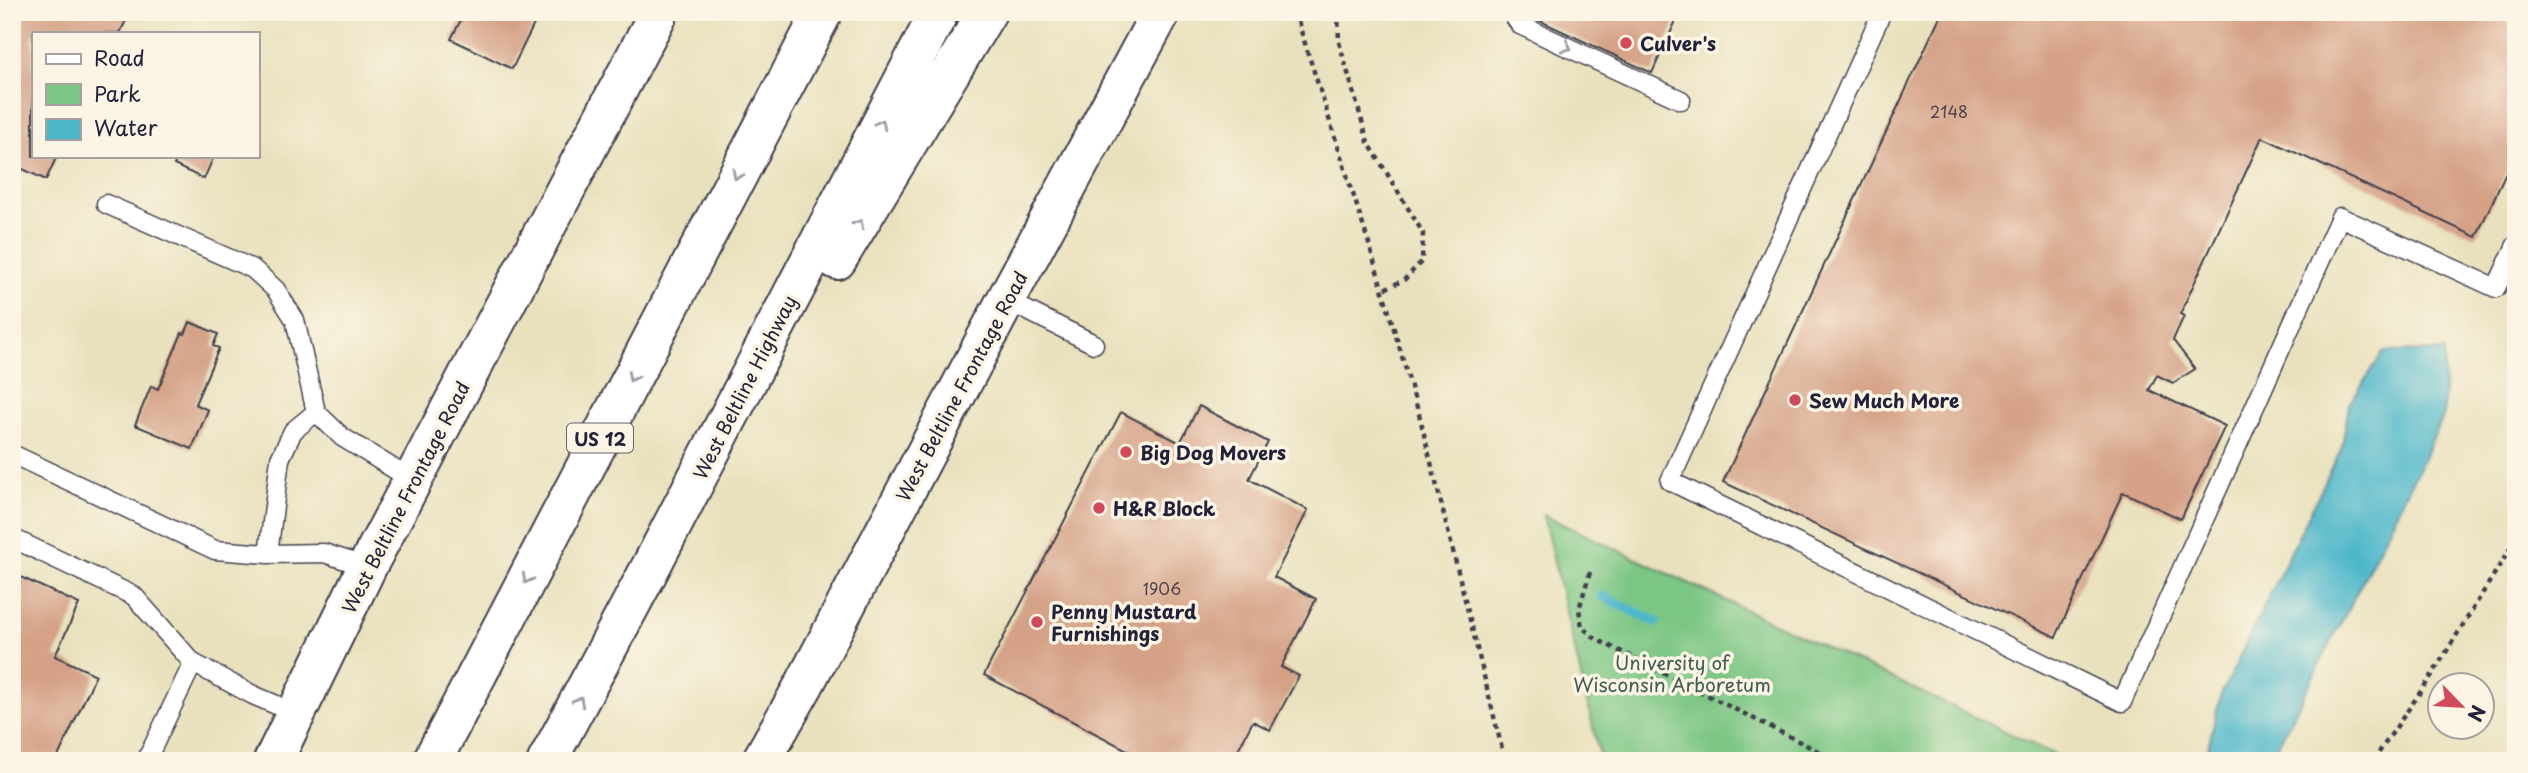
<svg xmlns="http://www.w3.org/2000/svg" width="2528" height="773" font-family="'Playpen Sans',sans-serif">
<style>
.green{fill:#7bc684;stroke:#4e7460;stroke-width:2}
.water{fill:#4db7ca;stroke:#386c82;stroke-width:2}
.lines{fill:none;stroke-linecap:round;stroke-linejoin:round}
.stream{stroke:#4db7ca;stroke-width:10}
.building{fill:#d5a287}
.service-casing{stroke:#403f4e;stroke-width:21}
.tertiary-casing{stroke:#403f4e;stroke-width:42}
.motorway-casing{stroke:#403f4e;stroke-width:42}
.path{stroke:#403f4e;stroke-width:4.5;stroke-dasharray:5 5;stroke-linecap:butt}
.service{stroke:#fff;stroke-width:18}
.tertiary{stroke:#fff;stroke-width:38}
.motorway{stroke:#fff;stroke-width:38}
.oneway{stroke:#9c9ca7}
.poi-dot{fill:#d1495b;stroke:#fcf5e5;stroke-width:2.5}
.labels{text-anchor:middle;dominant-baseline:central;stroke-width:7;stroke-linejoin:round;paint-order:stroke}
.number-label{font-size:16px;fill:#4f424e}
.shield{fill:#fcf5e5;stroke:#63616e;stroke-width:2}
.shield-label{font-size:18px;font-weight:bold;fill:#22223b}
.poi-label{font-size:19px;font-weight:bold;fill:#22223b;stroke:#fcf5e5;text-anchor:start}
.street-label{font-size:19px;fill:#22223b;stroke:#fcf5e5}
.park-label{font-size:19px;fill:#415b55;stroke:#fcf5e5}
</style>
<rect width="100%" height="100%" fill="#fcf5e5"/>
<filter id="ink" filterUnits="userSpaceOnUse"><feTurbulence type="fractalNoise" baseFrequency=".0143" numOctaves="2"/><feDisplacementMap in="SourceGraphic" scale="14" xChannelSelector="R" yChannelSelector="G"/><feConvolveMatrix kernelMatrix="1 2 1 2 8 2 1 2 1" color-interpolation-filters="sRGB"/></filter>
<filter id="wash" filterUnits="userSpaceOnUse"><feTurbulence type="fractalNoise" baseFrequency=".00686" numOctaves="4" result="noise"/><feDisplacementMap in="SourceGraphic" scale="28" xChannelSelector="R" yChannelSelector="G"/><feGaussianBlur stdDeviation="1.57" result="paint"/><feColorMatrix in="noise" values="0 0 0 0 0 0 0 0 0 0 0 0 0 0 0 0 0 1.4 0 .05"/><feComposite in="paint" operator="in"/></filter>
<g filter="url(#wash)">
<rect width="100%" height="100%" fill="#e9e1bd"/>
<path class="green" d="M1543,515L2068,761H1601Z"/>
<path class="water" d="M2444,351V415L2388,531L2270,761H2210L2208,747L2220,697L2342,447L2349,404L2384,352Z"/>
<g class="lines">
<path class="stream" d="M1602,596L1656,622"/>
</g>
<g id="blocks">
<path class="building" d="M12,12H130L120,33H33V156H57L46,180L12,164Z
M465,12H540L512,69L451,39Z
M1521,12H1680L1652,73Z
M1942,12H2516V152L2476,237L2262,137L2180,314L2184,316L2173,340L2195,369L2173,383L2157,375L2149,390L2225,426L2181,519L2123,492L2056,637L1723,482Z
M178,156H214L204,179L174,165Z
M190,322L218,334L213,346L219,348L195,404L208,410L192,449L135,425L151,386L158,389L182,333L185,334Z
M1199,406L1268,442L1249,479L1308,510L1274,577L1316,599L1281,667L1299,676L1270,730L1253,721L1232,761H1148L984,675L1121,412L1180,443Z
M12,573L79,604L55,656L96,675L56,761H12Z"/>
</g>
</g>
<g filter="url(#ink)">
<use href="#blocks" fill-opacity="0" stroke="#403f4e" stroke-width="2"/>
<g class="lines">
<defs>
<path id="service" d="M1511,12L1520,25L1681,100
M1882,12L1670,481L2122,702L2340,217L2496,288L2516,245
M106,204L253,269L276,290L295,320L316,412L342,437L412,480
M1006,300L1094,344
M12,454L215,550L268,554L324,553L367,567
M12,538L134,596L193,663L253,695L295,713
M268,554L280,459L293,431L316,412
M146,761L193,663"/>
<path id="tertiary" d="M273,761L367,567L659,12
M761,761L804,685L1006,300L1161,12"/>
<path id="motorway" d="M837,260L987,12
M432,761L823,12
M547,761L646,576L939,12"/>
</defs>
<use href="#service" class="service-casing"/>
<use href="#tertiary" class="tertiary-casing"/>
<use href="#motorway" class="motorway-casing"/>
<path class="path" d="M1295,12L1369,244L1419,414L1505,761
M1338,12L1339,42L1368,142L1423,233L1422,261L1404,280L1382,290
M1590,572L1579,609L1582,627L1596,639L1838,761
M2373,761L2432,675L2516,539"/>
<use href="#service" class="service"/>
<use href="#tertiary" class="tertiary"/>
<use href="#motorway" class="motorway"/>
</g>
<defs><path id="oneway-chevron" d="M-2-3.5L2.5 0L-2 3.5" fill="none" stroke-width="1.6" stroke-linecap="round" stroke-linejoin="round" transform="scale(1.75)"/></defs>
<g class="oneway">
<use href="#oneway-chevron" transform="translate(1567 47) rotate(25)"/>
<use href="#oneway-chevron" transform="translate(881 124) rotate(-63)"/>
<use href="#oneway-chevron" transform="translate(737 175) rotate(118)"/>
<use href="#oneway-chevron" transform="translate(859 224) rotate(-59)"/>
<use href="#oneway-chevron" transform="translate(632 377) rotate(118)"/>
<use href="#oneway-chevron" transform="translate(527 579) rotate(118)"/>
<use href="#oneway-chevron" transform="translate(579 701) rotate(-62)"/>
</g>
</g>
<g class="poi-dot">
<circle cx="1626" cy="43" r="7"/>
<circle cx="1795" cy="400" r="7"/>
<circle cx="1126" cy="452" r="7"/>
<circle cx="1099" cy="508" r="7"/>
<circle cx="1037" cy="622" r="7"/>
</g>
<g class="labels">
<g class="number-label">
<text x="1949" y="111">2148</text>
<text x="1162" y="588">1906</text>
</g>
<rect class="shield" x="567" y="423.5" width="66" height="29" rx="5"/>
<g class="shield-label">
<text x="600" y="438">US 12</text>
</g>
<g class="poi-label">
<text x="1640" y="43">Culver's</text>
<text x="1809" y="400">Sew Much More</text>
<text x="1140" y="452">Big Dog Movers</text>
<text x="1113" y="508">H&amp;R Block</text>
<text x="1051" y="611">Penny Mustard<tspan x="1051" dy="22">Furnishings</tspan></text>
</g>
<g class="street-label">
<text transform="translate(961 386) rotate(-62)">West Beltline Frontage Road</text>
<text transform="translate(744 387) rotate(-63)">West Beltline Highway</text>
<text transform="translate(405 497) rotate(-63)">West Beltline Frontage Road</text>
</g>
<g class="park-label">
<text x="1672" y="662">University of<tspan x="1672" dy="22">Wisconsin Arboretum</tspan></text>
</g>
</g>
<rect width="2528" height="773" fill="none" stroke="#fcf5e5" stroke-width="42"/>
<rect x="32" y="32" width="228" height="126" fill="#fcf5e5" stroke="#a5a1a1" stroke-width="2"/>
<rect x="46" y="54" width="35" height="10" fill="#ffffff" stroke="#a5a1a1" stroke-width="2"/>
<text x="94" y="66" font-size="21" fill="#22223b">Road</text>
<rect x="46" y="84" width="35" height="21" fill="#7bc684" stroke="#a5a1a1" stroke-width="2"/>
<text x="94" y="102" font-size="21" fill="#22223b">Park</text>
<rect x="46" y="119" width="35" height="21" fill="#4db7ca" stroke="#a5a1a1" stroke-width="2"/>
<text x="94" y="136" font-size="21" fill="#22223b">Water</text>
<g transform="translate(2461 706) rotate(115)"><circle r="33" fill="#fcf5e5" stroke="#a5a1a1" stroke-width="2"/>
<path d="M0-5L12 26L0 18L-12 26Z" fill="#d1495b"/>
<text y="-10" font-size="19" font-weight="bold" text-anchor="middle" fill="#22223b">N</text>
</g>
</svg>
